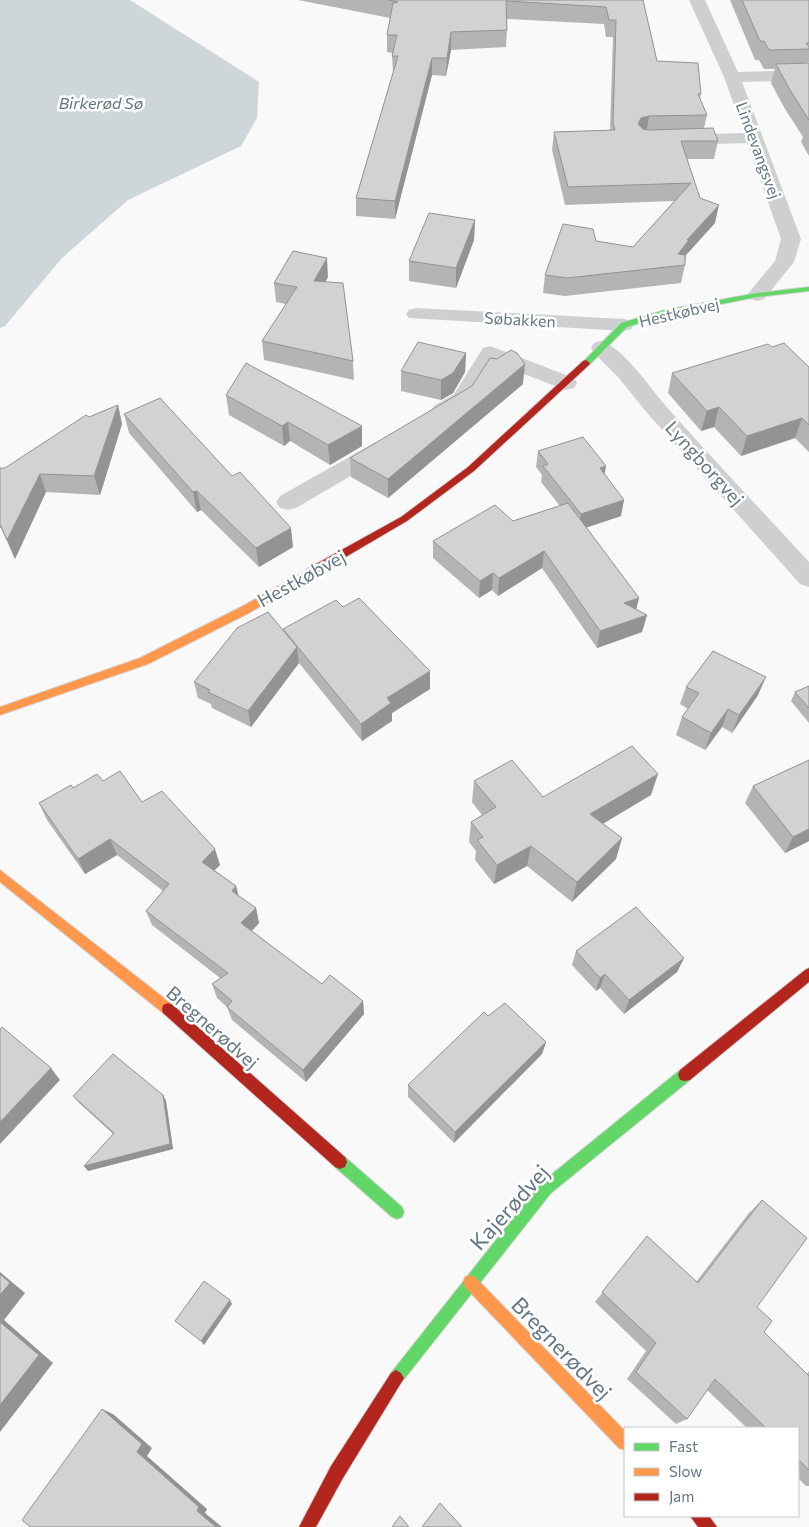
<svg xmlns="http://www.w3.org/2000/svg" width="809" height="1527" font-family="Commissioner,sans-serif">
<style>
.water{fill:#ced6d9}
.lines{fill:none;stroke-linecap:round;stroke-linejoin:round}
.fast-casing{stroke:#d5d6d7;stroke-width:2}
.slow-casing{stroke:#d5d6d7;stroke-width:2}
.jam-casing{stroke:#d5d6d7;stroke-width:2}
.street{fill:#cecfd0;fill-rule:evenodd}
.fast{fill:#63d668;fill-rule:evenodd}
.slow{fill:#ff974d;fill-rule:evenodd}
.jam{fill:#b3261e;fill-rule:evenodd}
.wall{fill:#b3b5b5}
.shaded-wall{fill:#929394}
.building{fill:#d0d2d3;stroke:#929394}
.labels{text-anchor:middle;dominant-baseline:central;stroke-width:5;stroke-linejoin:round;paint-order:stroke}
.far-water-label{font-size:16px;font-style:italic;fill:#60757c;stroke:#fff}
.far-street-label{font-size:16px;fill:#657683;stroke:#fff}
.street-label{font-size:19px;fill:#657683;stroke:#fff}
.near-street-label{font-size:22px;fill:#657683;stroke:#fff}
</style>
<rect width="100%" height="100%" fill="#f9f9f9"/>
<path class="water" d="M0,0H130L259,82L257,118L241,146L128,200L62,258L5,326L0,328Z"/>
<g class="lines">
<defs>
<path id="fast" d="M809,287V291L757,297L666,315L627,327L589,365H583L582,363L621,323L665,310L757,293Z
M685,1069L690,1070L692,1075L690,1080L551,1193L401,1383L396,1386L391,1383L388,1378L391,1373L541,1183L680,1070Z
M340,1155L345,1157L402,1207L404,1212L402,1217L397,1219L392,1217L335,1167L333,1162L335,1157Z"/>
<path id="slow" d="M311,568L316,572L315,575L249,613L148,664L0,715V707L140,658L241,607Z
M0,870L173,1005L174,1009L173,1013L168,1015L163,1013L0,882Z
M470,1275L475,1277L625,1431V1450L619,1448L465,1287L463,1282L465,1277Z"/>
<path id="jam" d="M586,360L590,363L589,365L474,471L407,521L315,575H307L306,572L307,569L401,517L468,467L583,361Z
M809,968V982L690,1080L685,1081L680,1080L678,1075L680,1070L805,970Z
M168,1003L173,1005L345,1157L347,1162L345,1167L340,1169L335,1167L163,1013L162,1009L163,1005Z
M396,1370L401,1373L404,1378L401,1383L343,1478L316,1527H299L331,1466L391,1373Z
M690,1516H709L717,1527H698Z"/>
</defs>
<use href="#fast" class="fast-casing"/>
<use href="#slow" class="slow-casing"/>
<use href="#jam" class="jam-casing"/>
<path class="street" d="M689,0H705L738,72L809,70V80L742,82L801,239L794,262L764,299L757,301L750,299L747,295L775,261L781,239L747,143L679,145L673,144L670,140L673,136L679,135L744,133L724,77Z
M416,308L624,319L631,321L634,325L631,329L624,331L409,318L406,314L409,310Z
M601,341C623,347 650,388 665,405C712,458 761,510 809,562V587L800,584L648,414L618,377L594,353L591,348L594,343Z
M490,346L574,378L577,383L574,388L566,390L495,363C482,384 465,425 434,416L431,411L434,406L454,394L483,348Z
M382,440L390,443L393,448L390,453L296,508L288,510L280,508L276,502L280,496L374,443Z"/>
<use href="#fast" class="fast"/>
<use href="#slow" class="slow"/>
<use href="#jam" class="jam"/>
</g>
<path class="wall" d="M298,0H643L657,61L701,94L700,98L707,115L704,128L718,141L714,159H687L700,198L715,223L686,255L685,265L681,283L565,296L543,293L545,275L596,241L633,247L674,201L565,205L552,150L554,132L610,130L613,37H606L604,24L507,19V30L506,47L451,50L446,76L432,75L395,219L356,216V198L393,73L392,56L393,53L387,52V35L390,18Z
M730,0H809V62H807V63H809V156L801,142L803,137L785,109L771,83L775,69H764L759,60H755Z
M475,220L474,240L456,288L409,281V261Z
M328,277L325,282L353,361L354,380L264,360L262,341L286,304L276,302L274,283Z
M772,347L809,367V452L795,438L741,456L714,427L701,431L668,393L672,373Z
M466,353L465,372L453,393L441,400L401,391V371Z
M523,384L388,498L351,477L350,458Z
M226,395L362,446L330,465L290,441L284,446L229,415Z
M118,405L122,424L100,495L46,492L15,559L1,528H0V468H5L89,417Z
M124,414L232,476L293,547L259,567L201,510L197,512L129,433Z
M538,451L605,474L621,516L586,528L637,610L647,615L642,632L597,648L542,568L498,596L492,590L479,598L433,558V541L513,521L560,506L541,482L542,475L536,467Z
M283,629L430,689L392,713V721L362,741L299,663L251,727L212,708L211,704L198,698L194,682L284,631Z
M809,686V723L791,701L795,692Z
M686,687L758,695L732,733L722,727L705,750L676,735L682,717L688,709L680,704Z
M809,760V841L785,853L745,803L753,786Z
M103,781L142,802L220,865L214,870L236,886L238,896L256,908L259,923L252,931L322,984L363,1001L364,1014L306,1082L232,1020L227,1007L217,998L212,984L220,978L152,925L146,911L163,891L117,855L85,874L47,820L39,803L73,788Z
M474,781L543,797L651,795L603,824L622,838L616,859L572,902L527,866L494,884L475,860L476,851L469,842L471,822L482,815L472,802Z
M576,951L684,958L677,972L624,1014L600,988L596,991L572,965Z
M488,1016L546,1042L542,1054L454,1143L408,1097V1085Z
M163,1095L166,1101L173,1149L88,1171L113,1134L78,1102L73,1096Z
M762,1200L757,1307L764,1332L807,1374L809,1371V1486H806L798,1478V1428H747L707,1390L687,1419L676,1424L627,1379L646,1351L595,1302L647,1236L696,1282L749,1213Z"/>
<path class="shaded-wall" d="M451,32V50L446,76L447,58Z
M432,58V75L395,219V201Z
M649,116L646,134L638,124L641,118Z
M719,205L715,223L686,255L678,254L687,240Z
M475,220L474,240L456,288V268Z
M327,258L328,277L315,301L314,281Z
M466,353L465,372L453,393L441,400V380Z
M525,364L523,384L388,498V479Z
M118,405L122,424L100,495L94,476Z
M719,407L714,427L701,431L707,411Z
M802,418L795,438L741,456L747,436Z
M288,422L290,441L284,446L282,426Z
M362,426V446L330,465L328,445Z
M606,466L603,483L600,468Z
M40,474L46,492L15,559L7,540Z
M197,491L201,510L197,512L193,492Z
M624,500L621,516L578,530L581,514Z
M291,528L293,547L259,567L256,548Z
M544,551L542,568L498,596L499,578Z
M493,573L492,590L479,598L480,581Z
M639,598L635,615L624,603Z
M647,615L642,632L597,648L600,631Z
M297,647L299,663L251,727L248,711Z
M430,671V689L392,713V721L362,741L361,724L387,698Z
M766,677L758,695L732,733L739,715Z
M728,709L722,727L705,750L711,733Z
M658,774L651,795L585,834L590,814Z
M809,829V841L785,853L793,837Z
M622,838L616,859L572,902L577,882Z
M110,839L117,855L85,874L78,859Z
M531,846L527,866L494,884L497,865Z
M215,849L220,865L207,878L202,862Z
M236,886L240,901L232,891Z
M256,908L259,923L245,938L241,923Z
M684,958L677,972L624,1014L629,1000Z
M605,974L600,988L596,991L600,978Z
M363,1001L364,1014L306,1082L303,1070Z
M546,1042L542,1054L454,1143L455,1132Z
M51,1068L60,1080L0,1144V1122Z
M163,1095L166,1101L173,1149L88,1171L84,1166Z
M0,1272L25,1293L4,1320L53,1363L0,1432Z
M230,1300L232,1304L204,1345L201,1341Z
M102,1409L113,1414L152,1448L147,1456L207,1509L205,1513L222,1527H216L197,1511L137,1452Z"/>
<path class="building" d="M388,0H643L657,61L698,63L701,94H698L707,115L649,116L641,118L638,124L643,129L649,130L713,128L718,141H681L700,198L719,205L687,240H689L678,254L685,255V265L567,278L545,275L563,224L593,229L596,241L633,247L691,183L568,187L554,132L615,130L613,123L616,20H609L606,7L506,1L507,30L451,32L447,58H432L395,201L356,198L398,56H392L397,35H387L393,3L398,2Z
M742,0H809V43H806L809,47V49L769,50L764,41H760Z
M809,63V120L790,90L776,64Z
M429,213L475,220L456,268L409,261Z
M293,251L327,258L314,281L343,283L353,361L262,341L297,287L274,283Z
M418,342L466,353L453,373L441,380L401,371Z
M784,343L809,367V425L802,418L747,436L719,407L707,411L672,373L768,344L772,347Z
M511,350L517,353L525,364L388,479L350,458L472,386L490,358L497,359Z
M246,363L362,426L328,445L288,422L282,426L226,395Z
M160,398L232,476L240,472L291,528L256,548L197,491L193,492L124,414Z
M118,405L94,476L40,474L7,540L0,524V468H5L86,415L89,417Z
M583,437L606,466L600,468L624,500L581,514L543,466L548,464L538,451Z
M568,503L639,598L624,603L647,615L600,631L544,551L499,578L493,573L480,581L433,541L495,505L513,521Z
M359,598L430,671L387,698L391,703L361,724L283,629L336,600L343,607Z
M268,612L297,647L248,711L208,692L210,690L194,682L237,628Z
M713,651L766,677L739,715L728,709L711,733L682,717L699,693L686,687Z
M809,686V708L795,692Z
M632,746L658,774L590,814L622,838L577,882L531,846L497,865L477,840L483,837L471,822L496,807L474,781L512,760L543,797Z
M809,760V829L793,837L753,786Z
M120,771L142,802L162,791L215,849L202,862L236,886L232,891L256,908L241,923L322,984L330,975L363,1001L303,1070L227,1007L232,1001L212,984L228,973L146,911L169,884L110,839L78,859L39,803L71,785L73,788L97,774L103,781Z
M636,907L684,958L629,1000L605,974L600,978L576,951Z
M505,1003L546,1042L455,1132L408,1085L484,1012L488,1016Z
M2,1027L51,1068L0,1122V1029Z
M113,1054L163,1095L170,1144L84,1166L114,1133L73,1096Z
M762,1200L807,1238L757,1307L772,1321L764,1332L809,1376V1470L798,1459V1428H766L715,1379L687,1419L636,1372L656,1343L602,1292L647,1236L698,1283Z
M0,1274L10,1283L0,1295Z
M204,1281L230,1300L201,1341L175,1321Z
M0,1322L39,1355L0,1405Z
M102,1409L142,1444L137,1452L199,1507L197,1511L216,1527H30L22,1520Z
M440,1503L462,1527H422Z
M400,1516L409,1527H392Z"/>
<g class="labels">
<g class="far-water-label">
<text x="101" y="102">Birkerød Sø</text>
</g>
<g class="far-street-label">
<text transform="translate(759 150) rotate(70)">Lindevangsvej</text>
<text transform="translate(679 312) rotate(-13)">Hestkøbvej</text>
<text transform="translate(520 319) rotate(3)">Søbakken</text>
</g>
<g class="street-label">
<text transform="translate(705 463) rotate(48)">Lyngborgvej</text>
<text transform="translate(301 578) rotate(-29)">Hestkøbvej</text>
<text transform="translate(213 1027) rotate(41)">Bregnerødvej</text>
</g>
<g class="near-street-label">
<text transform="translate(509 1207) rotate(-48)">Kajerødvej</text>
<text transform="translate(562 1348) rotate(46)">Bregnerødvej</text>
</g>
</g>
<rect x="624" y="1427" width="175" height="90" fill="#ffffff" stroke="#c1c8cd"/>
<rect x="634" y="1443" width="25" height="8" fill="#63d668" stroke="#c1c8cd"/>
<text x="669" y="1452" font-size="15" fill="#657683">Fast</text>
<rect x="634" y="1468" width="25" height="8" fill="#ff974d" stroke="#c1c8cd"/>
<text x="669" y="1477" font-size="15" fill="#657683">Slow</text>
<rect x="634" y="1493" width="25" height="8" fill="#b3261e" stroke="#c1c8cd"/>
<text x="669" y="1502" font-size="15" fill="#657683">Jam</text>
</svg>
